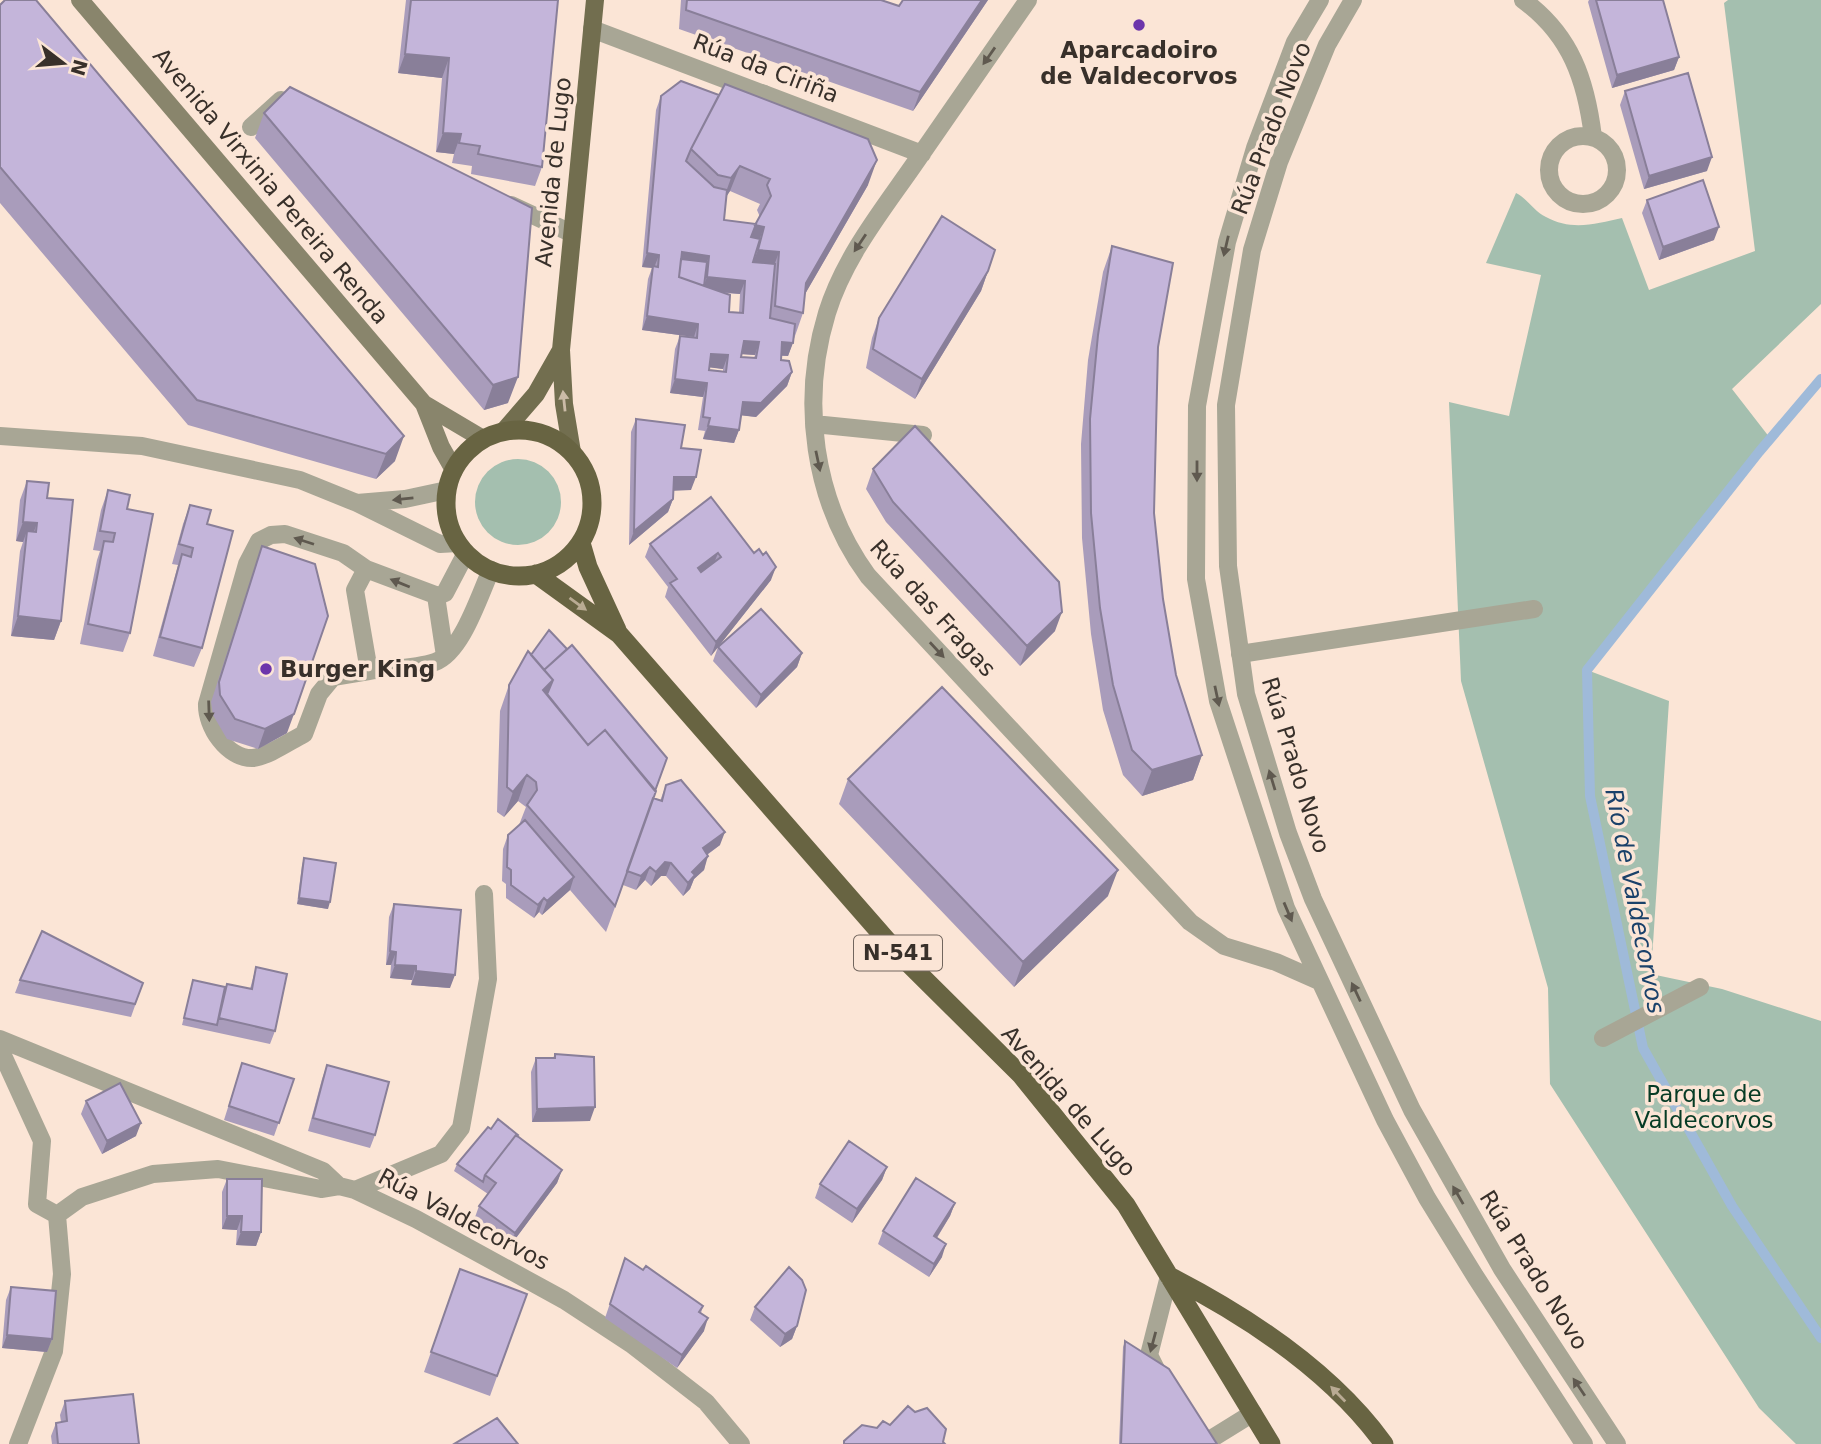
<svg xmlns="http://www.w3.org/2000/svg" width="1821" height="1444" font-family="'DejaVu Sans',sans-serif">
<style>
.green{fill:#a4bfaf}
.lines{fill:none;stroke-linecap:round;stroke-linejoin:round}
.stream{stroke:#9fbad9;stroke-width:10}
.service{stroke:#a8a695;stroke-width:18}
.pedestrian{stroke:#a8a695;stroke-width:18}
.minor{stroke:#a8a695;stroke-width:18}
.secondary{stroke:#89856c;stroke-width:18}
.primary{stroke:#726e4f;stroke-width:18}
.trunk{stroke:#686442;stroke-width:19}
.wall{fill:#a99cbb;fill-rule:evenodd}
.shaded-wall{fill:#897f99}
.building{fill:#c4b5da;stroke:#897f99;stroke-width:2;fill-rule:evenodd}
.oneway{fill:#5f594f}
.oneway2{fill:#cbbba7}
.oneway3{fill:#b9ab93}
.poi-dot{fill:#6c35ab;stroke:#fbe5d6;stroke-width:2.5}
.labels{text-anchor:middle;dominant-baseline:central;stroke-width:7;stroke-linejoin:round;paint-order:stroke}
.shield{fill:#fbe5d6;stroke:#72665e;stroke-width:2}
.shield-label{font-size:21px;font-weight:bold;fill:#38302a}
.poi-label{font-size:23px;font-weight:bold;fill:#38302a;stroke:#fbe5d6}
.street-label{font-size:23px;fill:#38302a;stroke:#fbe5d6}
.park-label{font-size:23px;fill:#063b25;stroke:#fbe5d6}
.water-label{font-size:24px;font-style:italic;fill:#1a416a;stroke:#fbe5d6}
</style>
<rect width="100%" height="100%" fill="#fbe5d6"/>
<path class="green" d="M1728,0H1821V304L1732,389L1770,438L1587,670L1669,701L1651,974L1722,989L1821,1021V1444H1796L1759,1408L1550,1084L1548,988L1461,681L1449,402L1509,416L1541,275L1486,263L1516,193C1528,199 1534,211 1546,217C1571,231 1596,224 1622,218L1649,290L1755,251L1724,3Z
M475 502a43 43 0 1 1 86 0a43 43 0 1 1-86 0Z"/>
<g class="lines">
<path class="stream" d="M1821,379L1759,452L1587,670L1590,796L1643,1048L1732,1206L1821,1338"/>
<path class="service" d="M466,553L445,593L438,596L366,569L355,590L369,671C389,668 415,669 435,662C462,652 479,596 491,570
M366,569L343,553L285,534L271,535L259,541L247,564L207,704C206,726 227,759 253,758C269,756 290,741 304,734L319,694L333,677L369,671
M436,596L445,656
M1161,1379L1149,1355L1169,1276
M1203,1444L1253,1413"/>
<path class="pedestrian" d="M592,29L764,94
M251,127L281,100
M511,205L571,233
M1240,654L1534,609
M1603,1038L1700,987"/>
<path class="minor" d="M1028,0C990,55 951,111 913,166C881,212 844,258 827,313C800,401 813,501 868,576L1190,922L1224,946L1276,962L1319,981
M1320,0L1295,42L1255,148L1227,242L1197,406L1196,579L1218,701L1286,908L1385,1120L1427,1198L1475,1276L1584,1444
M1353,0L1327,45L1279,162L1252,250L1226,405L1228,566L1246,694L1288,833L1313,899L1412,1110L1502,1269L1617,1444
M1523,0C1571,35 1586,80 1593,137
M764,94L922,154
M1549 170a34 34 0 1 1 68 0a34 34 0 1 1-68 0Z
M814,424L923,435
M0,436L142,446L300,480L357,503L440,544L458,543
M357,503L405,499L447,490
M0,1039L323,1171L339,1186
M0,1049L42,1141L37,1204L57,1215L82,1197L153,1174L218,1169L321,1189L339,1186L355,1190L416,1219L564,1300L631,1344L706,1402L741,1444
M355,1190L441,1154L461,1128L488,979L484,894
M18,1444L54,1351L62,1274L57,1215"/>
<path class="secondary" d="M80,0L424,404L441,447L454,470
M424,404L483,439"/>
<path class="primary" d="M504,431L536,394L561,350
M572,452L564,404L561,350L595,0"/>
<path class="trunk" d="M446 503a73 73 0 1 1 146 0a73 73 0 1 1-146 0Z
M581,543L588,567L617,630
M536,574L619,634L898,953L1021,1075L1126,1205L1271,1444
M1169,1276C1247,1316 1332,1372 1384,1444"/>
</g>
<path class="wall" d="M406,0H558L542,167L535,186L471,174L472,166L452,163L454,154L436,152L442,78L398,73Z
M681,0H881L899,6L903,0H988L913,111L679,29Z
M1589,0H1663L1679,57L1674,70L1612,88L1588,2Z
M0,5L395,461L376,479L188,425L0,203Z
M1625,91L1707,171L1644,189L1620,105Z
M661,96L868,185L805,294L803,313L788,356H781V360L792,372L787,386L756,417L741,415L739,430L734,443L703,439L705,431L698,430L703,397L670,393L675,349L680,336L694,337L642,330L648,279L652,268L642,267L656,110ZM730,191L760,204L757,210L760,217L756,224L724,220L726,197ZM723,293L740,294L739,313L729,312ZM742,354L755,355L754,358L741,357ZM710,367L723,369V371L709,370Z
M264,113L508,403L484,410L255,138Z
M1647,200L1714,240L1659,260L1642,213Z
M1112,246L1158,347L1154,513L1163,599L1176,675L1202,755L1193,780L1142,796L1123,775L1103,710L1091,634L1082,538L1081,444L1088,360L1103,272Z
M988,271L981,291L915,399L866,368L872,338L879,318Z
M636,419L681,448L691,490H674L673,499L668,512L629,545L631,432Z
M873,469L1055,631L1020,666L886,522L866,489Z
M27,481L47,498L61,621L54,640L11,636L20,551L23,542L16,541L20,500Z
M108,490L127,509L130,633L123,652L80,644L97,560L100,551L93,550L101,510Z
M711,497L771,580L711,656L665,597L668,587L645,557L650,544Z
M190,505L207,524L202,648L194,667L153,656L178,565L172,564L183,524Z
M262,546L287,733L258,749L227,739L213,715L211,702Z
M718,647L802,653L797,667L756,708L713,661Z
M509,685L653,798L660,801L666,785L720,845L707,855L704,870L694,879L690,889L683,896L666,876H661L651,886L645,880L636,890L623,885L606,932L570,890L542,915L539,912L534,918L506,898V884L502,881L503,849L508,835L519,825L526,807L518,801L504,817L497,812L500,711Z
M848,779L1108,896L1014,987L839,804Z
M304,858L328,909L297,904L302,865Z
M394,904L450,988L411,985L412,980L390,978L391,965H386L389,917Z
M256,967L275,1031L270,1044L182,1025L193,980L225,987L250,989Z
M20,980L143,983L131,1017L15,993Z
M555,1054L590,1121L532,1122L531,1072L536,1058H553Z
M242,1063L294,1079L274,1136L224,1120Z
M327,1065L375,1135L370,1148L308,1131L322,1079Z
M86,1101L136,1136L102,1154L81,1114Z
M491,1129L518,1136L562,1170L557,1183L510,1246L474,1220L479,1206L488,1194L454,1171L457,1164Z
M887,1167L882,1180L852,1223L815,1198L820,1184Z
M227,1179L261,1232L256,1246L236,1245L237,1230L222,1229V1192Z
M955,1203L950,1216L937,1238L942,1257L929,1277L878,1244L883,1231Z
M460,1269L527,1294L490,1396L424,1372Z
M643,1270L703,1306L701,1313L704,1331L677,1368L605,1318L621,1271Z
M11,1287L52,1339L47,1352L2,1348L6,1300Z
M755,1307L797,1326L792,1339L780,1347L750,1320Z
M1125,1341L1217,1444H1119L1123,1347Z
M65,1401L139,1444H52L51,1436L56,1423L61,1422L60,1415Z"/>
<path class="shaded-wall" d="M982,0H988L913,111L920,92Z
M405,54L449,58L442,78L398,73Z
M1679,57L1674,70L1612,88L1617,75Z
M443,133L461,134L454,154L436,152Z
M1712,157L1707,171L1644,189L1649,176Z
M877,160L868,185L797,308L806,283Z
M740,166L730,191L722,203L731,178Z
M755,225L764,227L755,252L746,251Z
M1719,227L1714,240L1659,260L1663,247Z
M758,250L779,252L770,277L748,275Z
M682,252L709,256L705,269L679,266Z
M647,253L659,255L654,268L642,267Z
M988,271L981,291L915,399L922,379Z
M707,277L745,281L740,294L702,290Z
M647,316L698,324L694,337L642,330Z
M744,341L759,342L755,355L739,354Z
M782,342L793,343L788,356L777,355Z
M711,354L728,355L723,369L706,367Z
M792,372L787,386L756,417L738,415L743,402Z
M518,377L508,403L484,410L493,385Z
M675,379L707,383L703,397L670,393Z
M708,426L739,430L734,443L703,439Z
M404,436L395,461L376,479L386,454Z
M674,477H696L691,490L670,491Z
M673,499L668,512L629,545L634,531Z
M23,522L37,523L30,543L27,531L23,542L16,541Z
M718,553L713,566L693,581L698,568Z
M776,567L771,580L711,656L716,642Z
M1062,612L1055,631L1020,666L1027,646Z
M18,616L61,621L54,640L11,636Z
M802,653L797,667L756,708L761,695Z
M553,680L544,705L543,690Z
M294,714L287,733L258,749L265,729Z
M1202,755L1193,780L1142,796L1152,770Z
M527,775L518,801L504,817L513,792Z
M725,832L720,845L698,861L703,848Z
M708,856L704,870L694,879L690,889L683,896L692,872Z
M665,862L671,863L666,876H661L651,886L656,872Z
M650,867L645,880L636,890L641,876Z
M1118,870L1108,896L1014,987L1023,962Z
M574,877L570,890L542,915L547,901Z
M299,898L330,902L328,909L297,904Z
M544,898L539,912L534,918L538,905Z
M390,951L396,952L391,965H386Z
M395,965L416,966L412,980L390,978Z
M416,971L455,975L450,988L411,985Z
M595,1107L590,1121L532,1122L537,1109Z
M141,1123L136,1136L102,1154L107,1141Z
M887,1167L882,1180L852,1223L857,1209Z
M562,1170L557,1183L510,1246L515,1233Z
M955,1203L950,1216L929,1250L934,1236Z
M227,1216H242L237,1230L222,1229Z
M241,1232H261L256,1246L236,1245Z
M946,1244L942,1257L929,1277L934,1264Z
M708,1318L704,1331L677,1368L682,1355Z
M797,1326L792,1339L780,1347L785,1334Z
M7,1335L52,1339L47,1352L2,1348Z"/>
<path class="building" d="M5,0H36L404,436L386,454L197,400L0,167V5Z
M411,0H558L542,167L478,154L480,146L459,143L461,134L443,133L449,58L405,54Z
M687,0H881L899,6L903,0H982L920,92L686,10Z
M1596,0H1663L1679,57L1617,75Z
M1688,73L1712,157L1649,176L1625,91Z
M681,81L719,95L691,149L686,161L714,187L727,190L724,220L756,224L751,237L760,239L753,262L775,264L770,318L795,324L793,343L782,342L781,360L789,361L792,372L761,403L743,402L739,430L708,426L710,418L703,417L707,383L675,379L680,336L697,338L698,324L647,316L653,266L658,267L659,255L647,253L661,96ZM682,252L709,256L707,277L745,281L743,313L729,312L730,295L679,277ZM744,341L759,342L756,358L741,357ZM711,354L728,355L726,372L709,370Z
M725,84L868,139L877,160L806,283L803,313L775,306L779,252L758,250L764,227L755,225L771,196L767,185L770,179L740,166L731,178L718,175L691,149Z
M290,87L532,208L518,377L493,385L264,113Z
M1703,180L1719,227L1663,247L1647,200Z
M942,216L995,250L988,271L922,379L873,349L879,318Z
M1112,246L1173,263L1158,347L1154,513L1163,599L1176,675L1202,755L1152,770L1132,750L1113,685L1100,608L1091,513L1090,419L1098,335Z
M681,259L707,262L704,286L679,277Z
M636,419L685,425L681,448L701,450L696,477H674L673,499L634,531Z
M915,426L1059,582L1062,612L1027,646L893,502L873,469Z
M27,481L49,483L47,498L73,500L61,621L18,616L27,531L36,532L37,523L23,522Z
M108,490L130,495L127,509L153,514L130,633L88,624L104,541L113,542L115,533L100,531Z
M711,497L754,553L759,549L763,555L766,552L776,567L716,642L670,583L677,579L650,544ZM718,553L721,557L701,572L698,568Z
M190,505L211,510L207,524L233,531L202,648L160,637L182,554L191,557L193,548L179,544Z
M262,546L315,564L328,616L294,714L265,729L235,719L220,695L219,682Z
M761,609L802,653L761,695L718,647Z
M549,630L567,649L544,670L531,655Z
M572,645L667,758L655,791L605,730L588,745L547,694L548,692L553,680L544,670Z
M528,651L553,680L543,690L588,745L605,730L656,791L615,906L527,805L537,790L536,782L527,775L513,792L507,787L509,685Z
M942,687L1118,870L1023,962L848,779Z
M681,780L725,832L703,848L708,856L692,872L695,875L688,883L671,863L665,862L656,872L650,867L641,876L627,871L653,798L662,801L666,785Z
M525,820L574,877L547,901L544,898L538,905L511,885V870L507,867L508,835Z
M304,858L336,863L330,902L299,898Z
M394,904L461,910L455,975L416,971V966L395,965L396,952L390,951Z
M42,931L143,983L135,1004L20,980Z
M256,967L287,974L275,1031L219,1018L227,984L252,989Z
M193,980L225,987L217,1025L184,1018Z
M555,1054L594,1057L595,1107L537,1109L536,1058H555Z
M242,1063L294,1079L279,1123L229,1106Z
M327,1065L389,1082L375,1135L313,1118Z
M120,1083L141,1123L107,1141L86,1101Z
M498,1119L518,1135L517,1136L516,1135L485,1175L483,1182L457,1164L488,1127L491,1129Z
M516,1135L562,1170L515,1233L479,1206L496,1183L485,1175Z
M849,1141L887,1167L857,1209L820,1184Z
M916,1178L955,1203L934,1236L946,1244L934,1264L883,1231Z
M227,1179H262L261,1232H241L242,1216H227Z
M625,1258L643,1270L646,1266L703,1306L699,1312L708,1318L682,1355L610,1304Z
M789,1267L802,1280L806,1290L797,1326L785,1334L755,1307Z
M460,1269L527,1294L497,1376L431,1352Z
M11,1287L56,1291L52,1339L7,1335Z
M1125,1341L1169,1369L1217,1444H1121Z
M133,1394L139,1444H58L56,1423L67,1421L65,1401Z
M908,1406L915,1412L927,1408L946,1429L943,1442L945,1444H844V1441L862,1425L877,1428L883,1421L890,1425Z
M497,1418L518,1444H454Z"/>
<defs><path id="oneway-solid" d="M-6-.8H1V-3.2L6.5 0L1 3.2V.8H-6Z" transform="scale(1.75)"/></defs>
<g class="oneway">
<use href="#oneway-solid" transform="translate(989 56) rotate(125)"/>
<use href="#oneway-solid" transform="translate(860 243) rotate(124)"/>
<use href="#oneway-solid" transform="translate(1226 246) rotate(103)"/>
<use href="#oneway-solid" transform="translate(818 461) rotate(78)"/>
<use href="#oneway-solid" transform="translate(1197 471) rotate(90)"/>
<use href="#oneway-solid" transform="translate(403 499) rotate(174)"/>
<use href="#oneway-solid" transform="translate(304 541) rotate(-162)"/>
<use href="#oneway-solid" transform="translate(400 583) rotate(-158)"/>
<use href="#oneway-solid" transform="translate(937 650) rotate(47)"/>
<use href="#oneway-solid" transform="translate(1217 696) rotate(78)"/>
<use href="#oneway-solid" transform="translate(209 711) rotate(88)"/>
<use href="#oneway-solid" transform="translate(1272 780) rotate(-107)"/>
<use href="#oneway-solid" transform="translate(1288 912) rotate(67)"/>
<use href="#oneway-solid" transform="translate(1356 992) rotate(-115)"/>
<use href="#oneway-solid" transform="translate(1458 1195) rotate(-120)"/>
<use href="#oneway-solid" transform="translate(1153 1342) rotate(105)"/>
<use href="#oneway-solid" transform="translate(1579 1387) rotate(-124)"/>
</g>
<use class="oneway2" href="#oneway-solid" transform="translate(564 401) rotate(-96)"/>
<g class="oneway3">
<use href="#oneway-solid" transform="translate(578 604) rotate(36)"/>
<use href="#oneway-solid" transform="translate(1338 1394) rotate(-134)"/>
</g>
<g class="poi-dot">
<circle cx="1139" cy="25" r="7"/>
<circle cx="266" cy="669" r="7"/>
</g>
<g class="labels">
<rect class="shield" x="854" y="935.5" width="88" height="35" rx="5"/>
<g class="shield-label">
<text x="898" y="953">N-541</text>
</g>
<g class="poi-label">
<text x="1139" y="50">Aparcadoiro<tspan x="1139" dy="26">de Valdecorvos</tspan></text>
<text x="280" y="669" text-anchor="start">Burger King</text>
</g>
<g class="street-label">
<text transform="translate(766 68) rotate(21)">Rúa da Ciriña</text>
<text transform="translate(1271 128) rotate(-69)">Rúa Prado Novo</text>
<text transform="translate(553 172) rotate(-84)">Avenida de Lugo</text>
<text transform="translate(271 186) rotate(50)">Avenida Virxinia Pereira Renda</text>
<text transform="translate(933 608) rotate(48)">Rúa das Fragas</text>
<text transform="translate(1296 765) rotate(73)">Rúa Prado Novo</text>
<text transform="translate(1069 1101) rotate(49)">Avenida de Lugo</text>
<text transform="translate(464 1219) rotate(28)">Rúa Valdecorvos</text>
<text transform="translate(1534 1270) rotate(58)">Rúa Prado Novo</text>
</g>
<g class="park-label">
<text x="1704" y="1094">Parque de<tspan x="1704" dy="26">Valdecorvos</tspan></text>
</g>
<g class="water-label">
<text transform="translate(1635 901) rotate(79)">Río de Valdecorvos</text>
</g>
</g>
<g transform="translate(63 63) rotate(106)" stroke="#fbe5d6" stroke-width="5" paint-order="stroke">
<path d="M0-5L12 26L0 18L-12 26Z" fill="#38302a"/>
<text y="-10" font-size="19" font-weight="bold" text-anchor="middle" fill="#38302a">N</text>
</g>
</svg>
